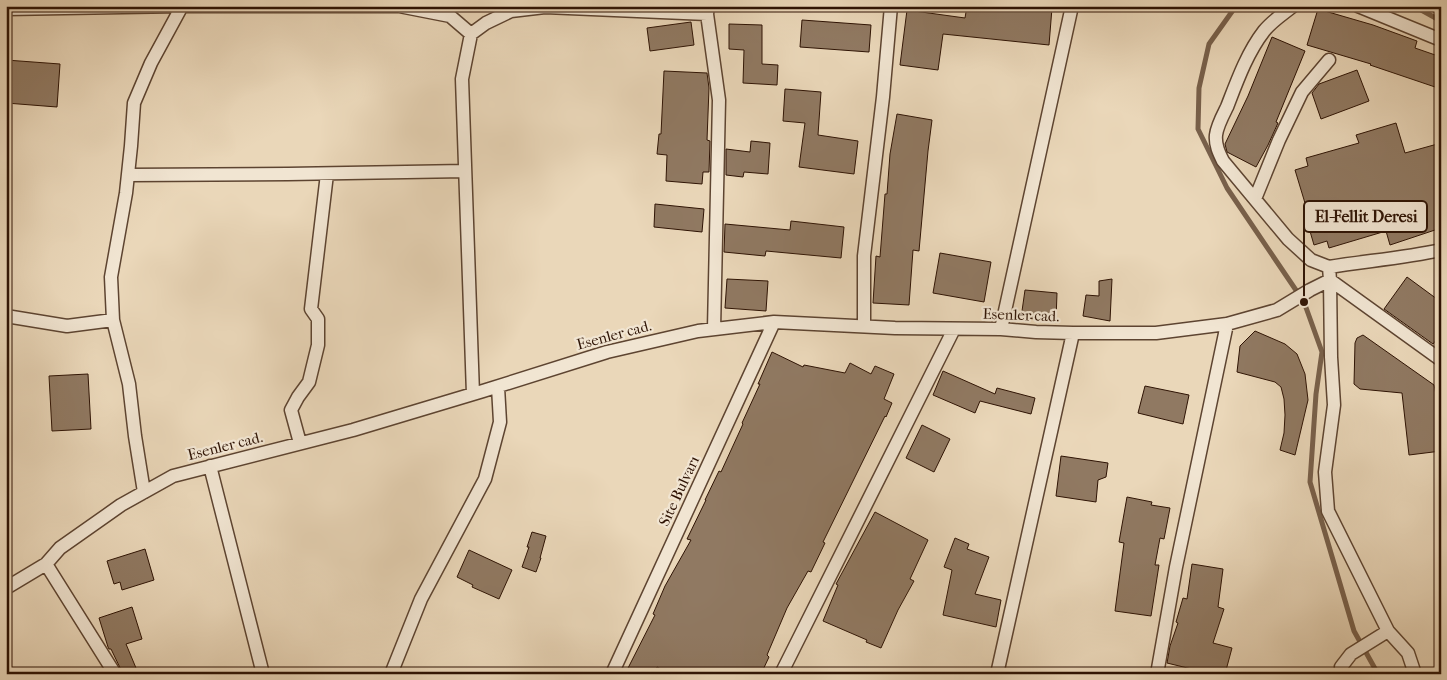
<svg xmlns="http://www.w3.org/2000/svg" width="1447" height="680" font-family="'IM FELL French Canon',serif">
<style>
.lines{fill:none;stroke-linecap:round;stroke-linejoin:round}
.stream{stroke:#78604b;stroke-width:5}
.building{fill:#907962;stroke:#2e1304}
.minor-casing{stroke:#5d4431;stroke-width:15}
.minor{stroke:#f1e5d2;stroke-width:12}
.labels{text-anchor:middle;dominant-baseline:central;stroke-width:4.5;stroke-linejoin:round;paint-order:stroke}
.street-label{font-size:15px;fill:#2e1304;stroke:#f1e5d2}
.leader{fill:none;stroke:#2e1304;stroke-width:2}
.callout-dot{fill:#2e1304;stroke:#f1e5d2;stroke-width:2}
.callout{fill:#f1e5d2;stroke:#2e1304;stroke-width:2}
.callout-label{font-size:16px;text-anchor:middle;font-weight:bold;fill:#2e1304}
</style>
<rect width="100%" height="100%" fill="#ead7b9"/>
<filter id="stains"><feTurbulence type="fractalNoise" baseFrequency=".004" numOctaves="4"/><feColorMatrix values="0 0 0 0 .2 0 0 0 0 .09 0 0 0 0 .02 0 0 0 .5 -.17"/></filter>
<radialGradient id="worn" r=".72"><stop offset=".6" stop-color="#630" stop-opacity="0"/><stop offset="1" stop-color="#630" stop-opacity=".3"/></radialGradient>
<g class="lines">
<path class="stream" d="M1236,6L1209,44L1199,88L1198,129L1227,188L1304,302L1322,352L1316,394L1310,482L1354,631L1378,674
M1414,6L1441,21"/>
</g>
<path class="building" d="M967,6H988L1016,9L1017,6L1052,8L1049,45L943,34L938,70L900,65L907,10L965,18Z
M1318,9L1373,25L1417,41L1415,48L1441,57V89L1370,65L1371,64L1307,45Z
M802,20L871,25L869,52L800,47Z
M691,22L694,45L650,51L647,28Z
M729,24L762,25V64L778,65L777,85L743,83L744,50L729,49Z
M1272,37L1305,51L1276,122L1278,123L1268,145L1256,167L1227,152L1225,144L1248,96Z
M6,60L60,64L57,107L6,103Z
M1357,70L1369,101L1321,119L1312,93L1319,84Z
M664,71L707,73L709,88L707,140L710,141L709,172H703L702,184L666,181L667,155L657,154L659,134H661Z
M785,89L821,92L818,135L858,141L854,174L799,167L805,123L783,121Z
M897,114L932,120L928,151L919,251L913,250L909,305L873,303L876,256L880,257L885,194H887L890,154Z
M1396,123L1405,153L1441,143V228L1390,245L1386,231L1329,248L1327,241L1314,245L1305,214L1308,213L1295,170L1308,166L1306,158L1359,143L1356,135Z
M751,141L770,143L768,174L744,172L743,177L726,175V149L750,152Z
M655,204L704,209L702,232L654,227Z
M791,221L844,227L841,258L766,251L765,256L724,252L725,224L790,230Z
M940,253L991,262L984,302L933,293Z
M1407,277L1441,302V334L1433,344L1384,309Z
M727,279L768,281L766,311L725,308Z
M1112,279L1110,321L1083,316L1086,295L1099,296V281Z
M1025,290L1057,293L1056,320L1021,318Z
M1255,331L1285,344L1297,354L1305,374L1308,400L1295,455L1280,450L1284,433L1285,415L1284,399L1281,387L1275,382L1237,372L1240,346Z
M1363,335L1434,385L1439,409L1441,408V451L1409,455L1402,393L1360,389L1354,384L1355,343L1357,338Z
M772,352L803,367L804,365L845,373L850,363L871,374L875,366L894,374L884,399L892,403L886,417L885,416L823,542L825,543L811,572L808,571L787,608L767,655L769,657L761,674H670L657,667L654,674H625L655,615L653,614L665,586L691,540L687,539L706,500H705L719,471L721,472L743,424L742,423L760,384H758Z
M943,371L995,394L997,388L1035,398L1031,414L980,401L975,413L933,395Z
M88,374L91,429L52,431L49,376Z
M1145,386L1189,395L1183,424L1138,413Z
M922,425L950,439L934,472L906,458Z
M1061,456L1108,463L1106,477L1098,480L1096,502L1056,496Z
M1127,497L1152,502L1151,505L1170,508L1164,539L1160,538L1155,565H1159L1151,616L1115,611L1124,543L1119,542Z
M875,512L928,540L910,579L914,581L898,610L881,648L866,642L867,640L823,621L838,585L836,584Z
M532,532L546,536L540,558H541L536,572L522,567L529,547H527Z
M955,538L969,544L967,549L989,557L975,594L1001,600L996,627L943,615L952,570L944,567Z
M145,549L154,580L122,590L120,582L114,584L107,561Z
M469,550L512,570L499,599L472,587L473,585L457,577Z
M1192,564L1223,569L1218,607L1224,609L1213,643L1232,648L1225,674H1212L1167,663L1170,646L1178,623L1176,622L1183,598L1187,599Z
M132,607L142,639L126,644L136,668L123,674L111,649H109L108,647L99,618Z"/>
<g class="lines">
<defs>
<path id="minor" d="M708,6L707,14L719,100L714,329
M1293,6C1283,14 1272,21 1264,31C1247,53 1237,81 1227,107C1223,115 1217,126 1216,135C1215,145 1219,153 1223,161L1288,239L1311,260L1329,267
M1358,6L1441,40
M6,9L181,6H399L450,16L471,34
M128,175L288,174L465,171
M1255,199L1279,140L1302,92L1329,60
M6,316L67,326L113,320
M864,326V256L883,97L891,6
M1001,329L1072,6
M473,394L462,79L471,34L486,23L511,11L545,7L707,14
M300,443L291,410L298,397L309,382L318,345V319L311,309L327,174
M210,466L263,674
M144,492L135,436L129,384L113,320L111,277L126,193L131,146L134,103L151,63L182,6
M46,564L115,674
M6,588L46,564L60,548L121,505L173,476L353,430L483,391L607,352L698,331L774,322L895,328L1001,329L1036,332L1073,333H1156L1227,324L1277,310L1310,290L1330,280L1329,267C1366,261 1404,258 1441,250
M391,674L421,599L485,479L500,422L498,387
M612,674L774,322
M781,674L954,329
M997,674L1073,333
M1157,674L1176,567L1227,324
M1342,674L1341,667L1351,654L1388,631
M1415,674L1408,653L1388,631L1328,511L1325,472L1334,405L1331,357L1330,280L1441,360"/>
</defs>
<use href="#minor" class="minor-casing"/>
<use href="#minor" class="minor"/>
</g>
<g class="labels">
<g class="street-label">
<text transform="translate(1021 315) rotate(2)">Esenler cad.</text>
<text transform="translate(614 335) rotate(-15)">Esenler cad.</text>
<text transform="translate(225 446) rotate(-14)">Esenler cad.</text>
<text transform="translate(679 491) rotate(-65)">Site Bulvarı</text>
</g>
</g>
<path class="leader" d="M1304 302L1304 216"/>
<circle class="callout-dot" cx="1304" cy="302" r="5"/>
<rect class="callout" x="1304" y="201" width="123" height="31" rx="5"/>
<g class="callout-label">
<text x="1366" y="222">El-Fellit Deresi</text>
</g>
<rect width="1447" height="680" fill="none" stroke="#ead7b9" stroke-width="25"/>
<rect x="8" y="8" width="1432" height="665" fill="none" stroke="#2e1304" stroke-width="2.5"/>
<rect x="12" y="12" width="1422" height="655" fill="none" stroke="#2e1304"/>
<rect width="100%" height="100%" filter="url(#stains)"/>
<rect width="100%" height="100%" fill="url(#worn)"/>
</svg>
